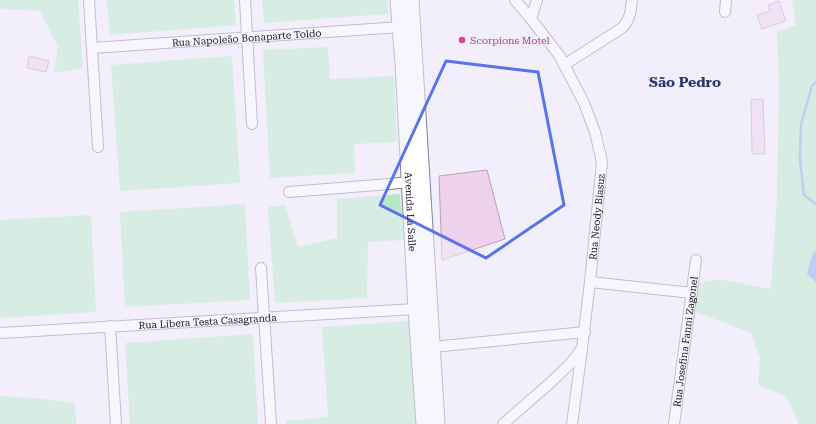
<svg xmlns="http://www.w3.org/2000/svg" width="816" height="424" font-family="'Roboto Serif',serif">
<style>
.green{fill:#b7e8c5}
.water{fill:#79aae9}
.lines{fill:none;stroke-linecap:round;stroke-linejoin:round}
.stream{stroke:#79aae9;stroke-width:2.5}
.building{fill:#edd1ed;stroke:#bb9fba}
.minor-casing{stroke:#887f9f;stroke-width:12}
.secondary-casing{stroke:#887f9f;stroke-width:17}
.minor{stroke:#fff;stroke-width:10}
.secondary{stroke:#fff;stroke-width:15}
.marked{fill:none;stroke:#5774ea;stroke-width:3;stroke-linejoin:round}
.hotel-dot{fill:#d1479c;stroke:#f2eefc;stroke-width:1.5}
.labels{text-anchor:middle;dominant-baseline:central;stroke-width:3;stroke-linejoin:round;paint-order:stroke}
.street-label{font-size:10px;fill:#191622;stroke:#f2eefc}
.hotel-label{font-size:10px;fill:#b23c85;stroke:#f2eefc;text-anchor:start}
.district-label{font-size:14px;font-weight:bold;fill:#293871;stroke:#f2eefc}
</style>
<rect width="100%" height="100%" fill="#f2eefc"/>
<path class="green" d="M0,0H78L83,68L54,73L58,47L40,11L0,9Z
M107,0H234L236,25L110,35Z
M262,0H387L388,14L264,23Z
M792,0H816V424H799L786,396L758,385L760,358L751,333L696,312V300L699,283L719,279L771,289L777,197L779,84L777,32L796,25Z
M328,47L330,79L394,76L397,142L354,144L355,173L270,178L263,50Z
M232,56L240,183L120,191L111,65Z
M400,194L404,240L368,242L367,298L275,303L268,207L285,205L298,247L337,238V199Z
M245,204L250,300L125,307L120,212Z
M91,215L96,312L0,318V220Z
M409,321L416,424H286V421L328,417L322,327Z
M253,334L258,424H130L125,343Z
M0,396L34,398L74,403L77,424H0Z"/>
<path class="water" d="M816,251V282L807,274L813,252Z"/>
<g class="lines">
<path class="stream" d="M816,82L812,86L801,124L800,159L804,195L816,204"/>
</g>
<path class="building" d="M779,1L786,21L762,29L757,15L770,11L768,5Z
M29,56L49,61L46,72L27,68Z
M763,99L765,154H752L751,100Z
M487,170L505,239L442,260L439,176Z"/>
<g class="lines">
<defs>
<g id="minor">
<path d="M89,0L98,147"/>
<path d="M245,0L252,124"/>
<path d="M725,12L726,0"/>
<path d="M531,19L537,0"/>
<path id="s1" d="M92,48L401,27"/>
<path d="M564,65L622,28C630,20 631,11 632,0"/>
<path d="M289,192L389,184L409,182"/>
<path d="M261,268L271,424"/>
<path d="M590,282L692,293"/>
<path d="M110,326L116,424"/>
<path id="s2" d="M0,333L416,309"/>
<path d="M432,347L585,332"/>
<path id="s3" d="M503,424L549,384L571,363L582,348L590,282L602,162L595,132L584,103L559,55L531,19L515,0"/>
<path d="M572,424L582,349"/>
<path id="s4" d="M674,424L696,260"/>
</g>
<g id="secondary">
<path id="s5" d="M398,0L403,63L416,309L424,424"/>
<path d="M411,0L437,424"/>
</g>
</defs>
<use href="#minor" class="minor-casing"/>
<use href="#secondary" class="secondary-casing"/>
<use href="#minor" class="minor"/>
<use href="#secondary" class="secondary"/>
</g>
<path d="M0 0H816V424H0ZM446,61L538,72L564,205L486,258L380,205Z" fill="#f2eefc" fill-opacity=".55" fill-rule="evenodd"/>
<path class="marked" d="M446,61L538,72L564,205L486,258L380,205Z"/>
<circle class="hotel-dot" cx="462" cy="40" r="4"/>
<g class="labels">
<g class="street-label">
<text stroke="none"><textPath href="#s1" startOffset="155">Rua Napoleão Bonaparte Toldo</textPath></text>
<text stroke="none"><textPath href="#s5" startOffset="212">Avenida La Salle</textPath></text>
<text stroke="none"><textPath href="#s3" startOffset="242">Rua Neody Biasuz</textPath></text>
<text stroke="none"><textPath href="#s2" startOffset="208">Rua Libera Testa Casagranda</textPath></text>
<text stroke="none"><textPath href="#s4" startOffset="83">Rua Josefina Fanni Zagonel</textPath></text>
</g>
<g class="hotel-label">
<text x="470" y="40">Scorpions Motel</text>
</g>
<g class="district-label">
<text x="685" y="82">São Pedro</text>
</g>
</g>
</svg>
